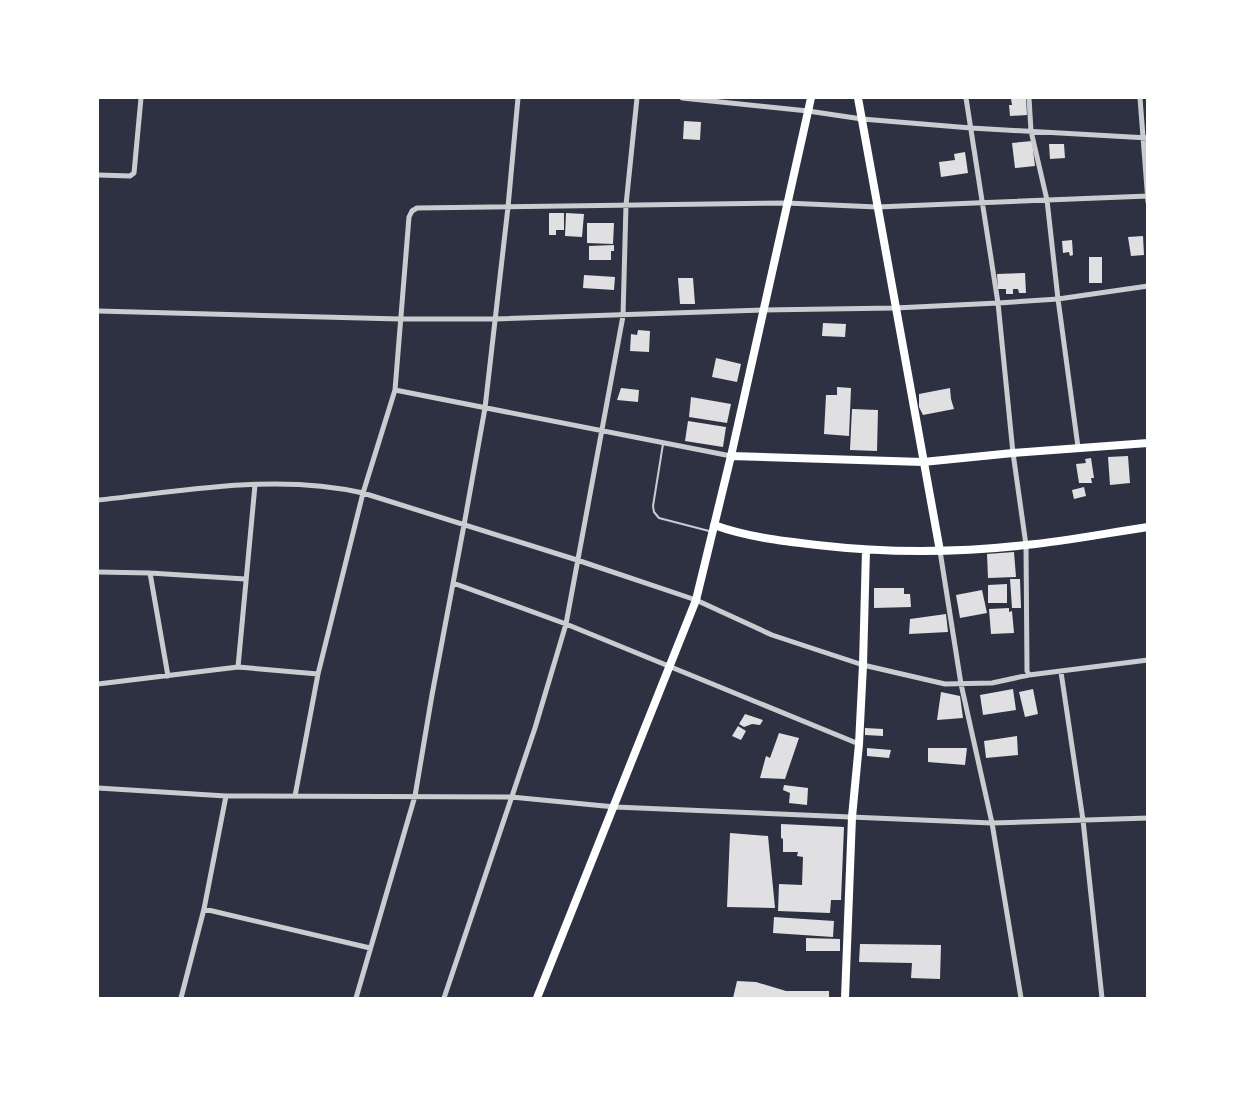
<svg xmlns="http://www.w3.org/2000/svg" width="1245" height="1096" font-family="'Golos Text',sans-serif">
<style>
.building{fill:#e0e0e3}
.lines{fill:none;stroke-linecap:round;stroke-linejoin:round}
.service{stroke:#caccd0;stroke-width:2}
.minor{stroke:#caccd0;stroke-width:5}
.secondary{stroke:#fff;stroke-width:8}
.primary{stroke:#fff;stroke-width:8}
</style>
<rect width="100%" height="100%" fill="#2d3142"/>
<path class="building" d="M1026,98L1027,115L1010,116L1009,105H1012L1011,99Z
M684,121L701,122L700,140L683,139Z
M1032,141L1035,166L1015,168L1012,143Z
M1049,144H1064L1065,158L1050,159Z
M965,152L968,173L941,177L939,162L955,160L954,154Z
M549,213H564V230H556V235H549Z
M566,213L584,214L582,237L565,236Z
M587,223H614L613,244L587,243Z
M1143,236L1144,255L1131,256L1128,237Z
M1072,240L1073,255L1070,256L1069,252L1063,253L1062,241Z
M614,245V251H611V260H589V246Z
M1089,257H1102V283H1089Z
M1025,273L1026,293H1019L1018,289H1013V294H1006V289H998L997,274Z
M584,275L615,277L614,290L583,288Z
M678,278H693L695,304H680Z
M823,323L846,324L845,337L822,336Z
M638,330L650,331L649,352L630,351L631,334L637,335Z
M716,358L741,364L737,382L712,377Z
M837,387L851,388L849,436L824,434L826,395H837Z
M621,388L639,390L638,402L617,400Z
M950,388L951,399L954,409L923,415L919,407V394Z
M691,397L731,404L727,423L689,417Z
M852,409L878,410L877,451L850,450Z
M688,421L726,427L723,447L685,441Z
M1128,456L1130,483L1110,485L1108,457Z
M1091,458L1094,478H1091L1092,483H1079L1076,464L1086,463L1085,459Z
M1084,487L1086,496L1074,499L1072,490Z
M1014,552L1016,577L988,578L987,554Z
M1010,579H1020L1021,608H1012Z
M1007,584V603H988V585Z
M874,588H904V594H910L911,607L874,608Z
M982,590L987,613L960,618L956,595Z
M1009,608V612L1012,611L1014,633L991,634L989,609Z
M946,614L948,632L909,634L910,619Z
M1013,689L1016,710L983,715L980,695Z
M1033,689L1038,714L1025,717L1019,692Z
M941,692L960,696L963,718L937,720Z
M745,714L763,720L760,725L752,724L744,727L739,724Z
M738,726L746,731L741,740L732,736Z
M865,728L883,729V736L865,735Z
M779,733L799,738L785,779L760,778L766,756L770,758Z
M1017,736L1018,755L986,758L984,741Z
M867,748L891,750L889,758L867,756Z
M928,748H967L965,765L928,762Z
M784,785L808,788L807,805L789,803L790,793L783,790Z
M781,824L844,827L841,900H831L830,913L778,911L779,884L802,885L803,857L797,856L798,852H783V839L781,838Z
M730,833L768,836L775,908L727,907Z
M774,917L834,921L833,937L773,933Z
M806,938L840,939V951H806Z
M860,944L941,945L940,979L911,978L912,963L859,962Z
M737,981L756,982L786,991H829V998H733Z"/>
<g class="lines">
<path class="service" d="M663,444L653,506L654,512L659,518L709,531"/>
<path class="minor" d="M682,98L808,111L862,119L971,128L1148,138
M966,98L998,303L1013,453L1026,545L1027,671L1029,675
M1029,98L1031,131L1047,200L1058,299L1078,447
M1140,98L1148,202
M98,175L130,176L134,173L141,98
M98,311L400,319H495L763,310L895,308L998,303L1058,299L1148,286
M395,390L731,456
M98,500C185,491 276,473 363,493L577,560L696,600L772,635L863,665L945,684L992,683L1029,675L1148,660
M940,551L961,684L992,823L1021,998
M98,572L150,573L245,579
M150,573L168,676
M453,583L566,624L859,744
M238,667L255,485
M1061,672L1083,820L1102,998
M98,684L238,667L318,674
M98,788L226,796L511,797L615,807L992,823L1148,818
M295,796L318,674L363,493L395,390L409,217L412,211L417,208L786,203L877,207L1148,196
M204,909L370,948
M181,998L204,909L226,796
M356,998L415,796L432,695L464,525L485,408L508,207L518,98
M444,998L535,728L566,624L623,316L626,205L637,98"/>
<path class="secondary" d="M858,98L940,551
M731,456L811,98"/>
<path class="primary" d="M714,525C747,537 782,541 817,545C886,553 957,553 1026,545C1067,541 1107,533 1148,527
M537,998L696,600L731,456L923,462L1013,453L1148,443
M845,998L852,817L859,744L863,665L866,550"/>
</g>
<rect width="1245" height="1096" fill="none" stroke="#ffffff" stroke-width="198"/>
</svg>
